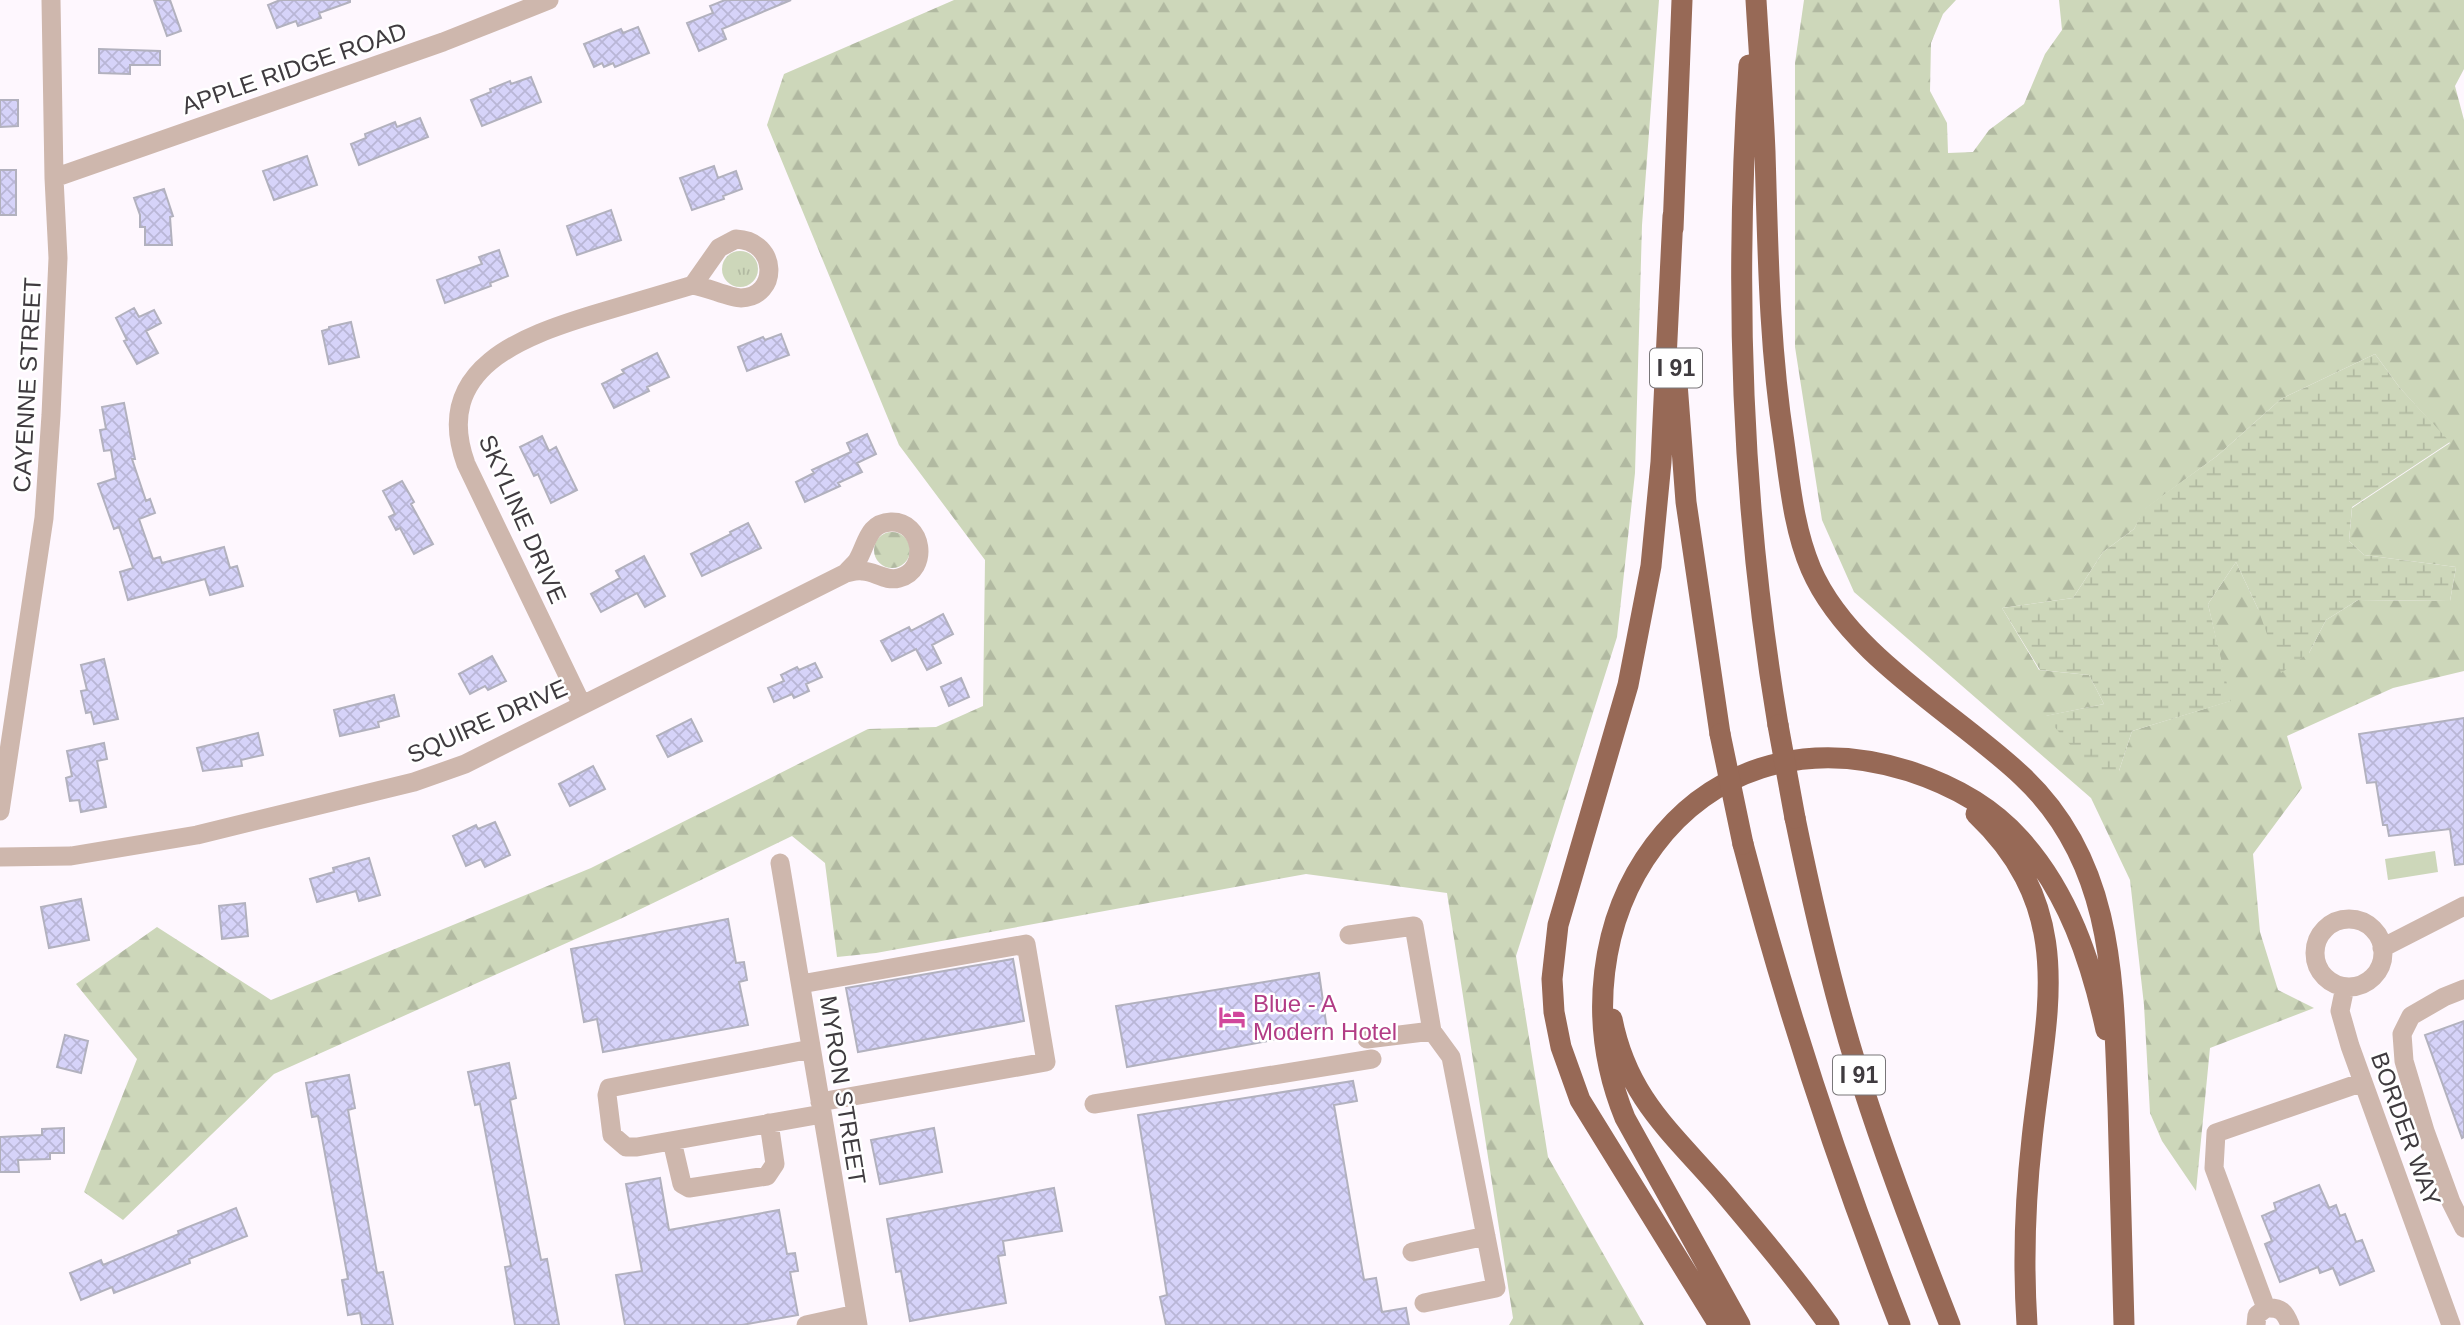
<svg xmlns="http://www.w3.org/2000/svg" width="2464" height="1325" font-family="Arial,sans-serif">
<style>
.grass{fill:url(#grass-tufts)}
.forest{fill:url(#forest-firs);fill-rule:evenodd}
.wetland{fill:url(#wetland-marsh)}
.green{fill:#cdd7ba}
.building{fill:url(#building-cross-hatch);stroke:#b2b1be;stroke-width:2}
.lines{fill:none;stroke-linecap:round;stroke-linejoin:round}
.minor{stroke:#ceb7ad;stroke-width:19}
.highway{stroke:#976956;stroke-width:21}
.highway-bridge{stroke:#976956;stroke-width:21}
.labels{text-anchor:middle;dominant-baseline:central;stroke-width:5;stroke-linejoin:round;paint-order:stroke}
.shield{fill:#fff;stroke:#797679;stroke-width:2}
.shield-label{font-size:23px;font-weight:bold;fill:#3f3b3f}
.street-label{font-size:24px;fill:#3f3b3f;stroke:#fff}
.hotel-label{font-size:24px;fill:#b23c85;stroke:#fff;text-anchor:start}
</style>
<defs>
<pattern id="grass-tufts" width="24" height="20" patternUnits="userSpaceOnUse" patternTransform="scale(1.75)"><rect width="24" height="20" fill="#cdd7ba"/><path d="M3 7l-1-3M5 7V3M7 7l1-3M15 17l-1-3M17 17v-4M19 17l1-3" fill="none" stroke="#b1b9a1"/></pattern>
<pattern id="forest-firs" width="22" height="20" patternUnits="userSpaceOnUse" patternTransform="scale(1.75)"><rect width="22" height="20" fill="#cdd7ba"/><path d="M5 1l3.5 6h-7zM16 11l3.5 6h-7z" fill="#b1b9a1"/></pattern>
<pattern id="wetland-marsh" width="20" height="14" patternUnits="userSpaceOnUse" patternTransform="scale(1.75)"><rect width="20" height="14" fill="#cdd7ba"/><path d="M1 5h8M5 5V1M11 12h8M15 12V8" fill="none" stroke="#b1b9a1"/></pattern>
<pattern id="building-cross-hatch" width="8" height="8" patternUnits="userSpaceOnUse" patternTransform="scale(1.75)"><rect width="8" height="8" fill="#d6d3f9"/><path d="M0 0l8 8M0 8l8-8" fill="none" stroke="#b9b6d6"/></pattern>
</defs>
<rect width="100%" height="100%" fill="#fef7fe"/>
<path class="grass" d="M722 269a18 18 0 1 1 36 0a18 18 0 1 1-36 0Z"/>
<path class="forest" d="M954,0H1659L1642,225L1635,473L1617,637L1516,956L1548,1157L1644,1325H1509L1513,1318L1447,893L1306,874L876,953L837,957L825,863L792,836L618,920L274,1074L123,1220L84,1192L137,1059L76,984L157,927L271,1000L591,868L868,729L936,727L983,706L985,560L899,445L767,125L784,74Z
M1804,0H1956L1943,14L1931,43L1930,91L1947,123L1948,153L1973,152L1989,130L2024,104L2045,54L2062,30L2059,0H2464V69L2455,86L2464,120V671L2393,688L2287,736L2302,788L2253,854L2260,932L2278,990L2314,1008L2210,1048L2196,1191L2162,1141L2150,1113L2144,1005L2130,880L2091,798L1854,592L1822,520L1795,347V63ZM2375,354L2400,388L2450,443L2352,508L2349,541L2364,555L2456,567L2450,601L2358,600L2326,620L2309,653L2258,609L2236,562L2208,604L2230,701L2132,731L2119,771L2046,716L2104,704L2089,675L2039,670L2002,608L2073,598L2103,552L2134,529L2145,509L2217,456L2281,399Z
M874 550a18 18 0 1 1 36 0a18 18 0 1 1-36 0Z"/>
<path class="wetland" d="M2375,354L2400,388L2450,442L2352,507L2349,541L2364,555L2456,567L2450,601L2358,600L2326,620L2309,653L2281,673L2258,609L2236,562L2208,604L2231,701L2132,731L2119,771L2100,779L2045,716L2104,704L2089,675L2040,670L2002,608L2073,598L2103,552L2134,529L2144,509L2217,456L2281,399Z"/>
<path class="green" d="M2435,851L2438,872L2388,880L2385,859Z"/>
<path class="building" d="M154,0H170L181,31L167,36Z
M280,0H350V2L319,13L321,18L298,26L296,21L277,28L268,5Z
M725,0H791L722,29L726,39L699,51L687,23L713,13L710,6Z
M638,27L649,53L615,67L613,63L604,67L602,63L594,67L584,44L621,29L623,33Z
M99,49L160,51V65H130V74L99,73Z
M531,77L541,102L482,126L471,100L491,92L490,89L510,81L511,84Z
M0,100H18V126L0,127Z
M420,118L428,137L359,165L351,144L366,138L365,134L395,122L397,127Z
M307,156L317,185L274,200L263,171Z
M714,166L718,178L736,171L742,189L723,196L724,199L692,210L680,178Z
M0,170H16V215H0Z
M164,189L173,216L170,217L172,245H145V227H140V215L134,198Z
M611,210L621,240L577,255L567,226Z
M499,250L508,276L490,283L491,286L445,303L437,280L482,264L479,257Z
M134,308L139,317L154,310L161,323L146,331L158,353L137,364L124,341L127,340L116,318Z
M351,322L359,357L329,364L322,331L329,329V327Z
M781,334L789,355L747,371L738,347L763,337L765,340Z
M657,353L669,377L647,387L649,391L614,408L602,384L624,373L622,370Z
M124,403L135,459H132L146,501L150,499L155,513L139,519L153,559L160,557L162,563L224,547L230,568L237,566L243,586L210,595L205,579L128,600L120,572L133,568L119,527L114,529L98,484L116,478L111,450L104,451L100,430L106,429L102,407Z
M867,434L876,454L857,463L862,472L838,483L840,486L805,502L796,482L814,473L812,470L851,452L847,443Z
M542,436L549,451L556,447L577,490L551,503L538,474L534,476L520,447Z
M402,481L414,502L411,504L433,544L414,554L400,528L396,530L389,517L395,514L383,491Z
M748,523L761,548L702,576L691,554L731,534L730,532Z
M644,556L665,596L645,607L637,593L601,612L591,594L620,578L616,571Z
M943,614L953,634L932,645L941,663L927,670L916,649L892,661L881,641L909,627L911,631Z
M492,656L506,681L488,690L485,686L470,694L459,674Z
M104,659L118,719L94,724L91,712L86,713L81,691L87,690L81,665Z
M815,663L822,677L806,684L809,691L794,698L792,694L774,702L768,688L784,681L781,675L797,667L799,670Z
M961,678L969,697L949,706L941,687Z
M394,695L399,716L378,722L379,727L340,736L334,710Z
M2464,718V864L2455,865L2450,829L2389,836L2387,825H2383L2376,782L2367,783L2359,734Z
M691,719L702,741L668,757L657,736Z
M258,733L263,755L241,760L242,766L203,771L197,748Z
M104,743L107,759L97,761L106,807L81,812L79,800L70,801L66,778L72,776L67,751Z
M593,766L605,789L570,806L559,784Z
M495,822L510,855L485,867L481,859L466,866L453,836L476,825L478,829Z
M369,858L380,895L359,901L356,891L317,902L310,879L334,872L333,868Z
M81,899L89,940L49,948L41,907Z
M245,903L248,936L222,939L219,906Z
M728,919L736,963L744,962L747,980L739,982L748,1025L603,1052L597,1019L584,1022L571,949Z
M1013,959L1024,1021L858,1052L846,988Z
M1319,973L1327,1030L1127,1067L1116,1006Z
M2464,1021V1137L2462,1138L2425,1035Z
M65,1035L88,1041L81,1073L57,1067Z
M509,1063L516,1098L510,1100L541,1260L547,1259L559,1325H515L505,1267L511,1266L480,1104L475,1105L468,1072Z
M349,1075L355,1108L348,1110L377,1273L383,1272L393,1325H362L360,1313L348,1315L342,1280L348,1279L318,1116L312,1117L306,1083Z
M1353,1081L1357,1101L1334,1105L1364,1280L1376,1278L1382,1312L1406,1308L1409,1325H1166L1160,1297L1167,1295L1138,1115Z
M64,1128V1153H50V1159L18,1160L19,1172H0V1137L42,1135V1129Z
M934,1128L942,1172L880,1184L871,1140Z
M660,1178L669,1230L779,1210L787,1254L795,1253L798,1271L790,1272L798,1315L742,1325H625L616,1275L642,1271L626,1184Z
M2319,1185L2329,1208L2336,1205L2340,1216L2345,1214L2356,1242L2362,1240L2374,1271L2340,1285L2333,1268L2320,1273L2318,1267L2280,1282L2265,1244L2272,1241L2262,1216L2276,1210L2274,1203Z
M1054,1188L1062,1231L1003,1241L1005,1255L998,1256L1006,1303L910,1321L901,1271L896,1272L887,1219Z
M236,1208L247,1236L189,1259L190,1263L114,1293L112,1287L81,1300L70,1273L101,1260L103,1265L179,1234L178,1231Z"/>
<g class="lines">
<path class="minor" d="M54,178L443,42L549,0
M736,239C779,241 779,297 741,298C730,298 707,287 693,285L719,248Z
M582,705L466,464C431,368 523,336 595,314C628,304 660,295 693,285
M0,811L44,518L51,415L58,258L54,178L51,0
M0,857L71,856L197,835L414,782L465,764L846,573C849,569 854,565 857,561C867,545 867,523 891,522C923,521 930,570 899,578C885,582 875,571 862,571C857,570 851,572 846,573
M780,863L858,1325
M2315 953a34 34 0 1 1 68 0a34 34 0 1 1-68 0Z
M1349,935L1414,926L1432,1031L1367,1039
M2382,948L2464,906
M801,984L1026,944L1046,1062L820,1102
M2345,987L2340,1011L2350,1046L2451,1325
M2464,989L2444,997L2411,1016L2402,1034L2404,1061L2425,1131L2451,1202L2464,1228
M811,1049L609,1088L607,1095L612,1135L626,1147H637L822,1114
M1094,1104L1372,1059
M672,1141L682,1184L689,1188L767,1176L775,1164L769,1123
M1412,1252L1486,1236
M1424,1303L1496,1288L1451,1057L1432,1031
M806,1325L856,1314
M2256,1325L2257,1315L2266,1308
M2290,1325C2285,1312 2281,1307 2266,1308L2214,1168L2216,1133L2363,1082"/>
<path class="highway" d="M1756,0C1759,51 1763,102 1765,152C1768,250 1769,345 1784,442C1790,485 1794,529 1811,569C1848,655 1955,713 2022,776C2117,865 2113,987 2118,1107C2120,1180 2122,1252 2124,1325
M1749,65C1734,286 1741,506 1778,725
M1673,216L1661,462L1651,566L1628,685L1558,925L1552,979L1554,1012L1561,1047L1580,1100L1719,1325
M1673,229L1682,0
M1677,383L1686,502L1720,734
M1976,814C2080,913 2045,1014 2032,1139C2025,1201 2023,1263 2027,1325
M1795,818C1812,901 1831,984 1856,1065C1883,1153 1916,1239 1950,1325
M1743,844C1786,1008 1838,1167 1900,1325
M1612,1019C1627,1096 1670,1131 1719,1187C1757,1232 1795,1277 1829,1325
M1740,1325L1625,1118C1545,923 1689,701 1909,771C1952,785 1990,805 2020,839C2068,892 2091,961 2106,1030"/>
<path class="highway-bridge" d="M1778,725L1795,818
M1720,734L1743,844"/>
</g>
<defs>
<symbol id="hotel-bare" viewBox="-9 -9 18 18"><path d="M-6-4.5h1.5V1H6V5H4.5V3h-9V5H-6ZM-4 0a1.8 1.8 0 1 1 3.6 0ZM.5 0V-2.5h3Q6-2.5 6 0Z" fill="#d1479c" stroke="#fff" stroke-width="2.5" paint-order="stroke"/></symbol>
</defs>
<g fill-rule="evenodd">
<use href="#hotel-bare" x="1213" y="998" width="38" height="38"/>
</g>
<g class="labels">
<g class="shield">
<rect x="1650" y="348.5" width="52" height="39" rx="5"/>
<rect x="1833" y="1055.5" width="52" height="39" rx="5"/>
</g>
<g class="shield-label">
<text x="1676" y="368">I 91</text>
<text x="1859" y="1075">I 91</text>
</g>
<g class="street-label">
<text transform="translate(294 68) rotate(-19)">APPLE RIDGE ROAD</text>
<text transform="translate(27 385) rotate(-87)">CAYENNE STREET</text>
<text transform="translate(523 519) rotate(66)">SKYLINE DRIVE</text>
<text transform="translate(487 721) rotate(-24)">SQUIRE DRIVE</text>
<text transform="translate(843 1090) rotate(81)">MYRON STREET</text>
<text transform="translate(2406 1129) rotate(70)">BORDER WAY</text>
</g>
<g class="hotel-label">
<text x="1253" y="1003">Blue - A<tspan x="1253" dy="28">Modern Hotel</tspan></text>
</g>
</g>
</svg>
